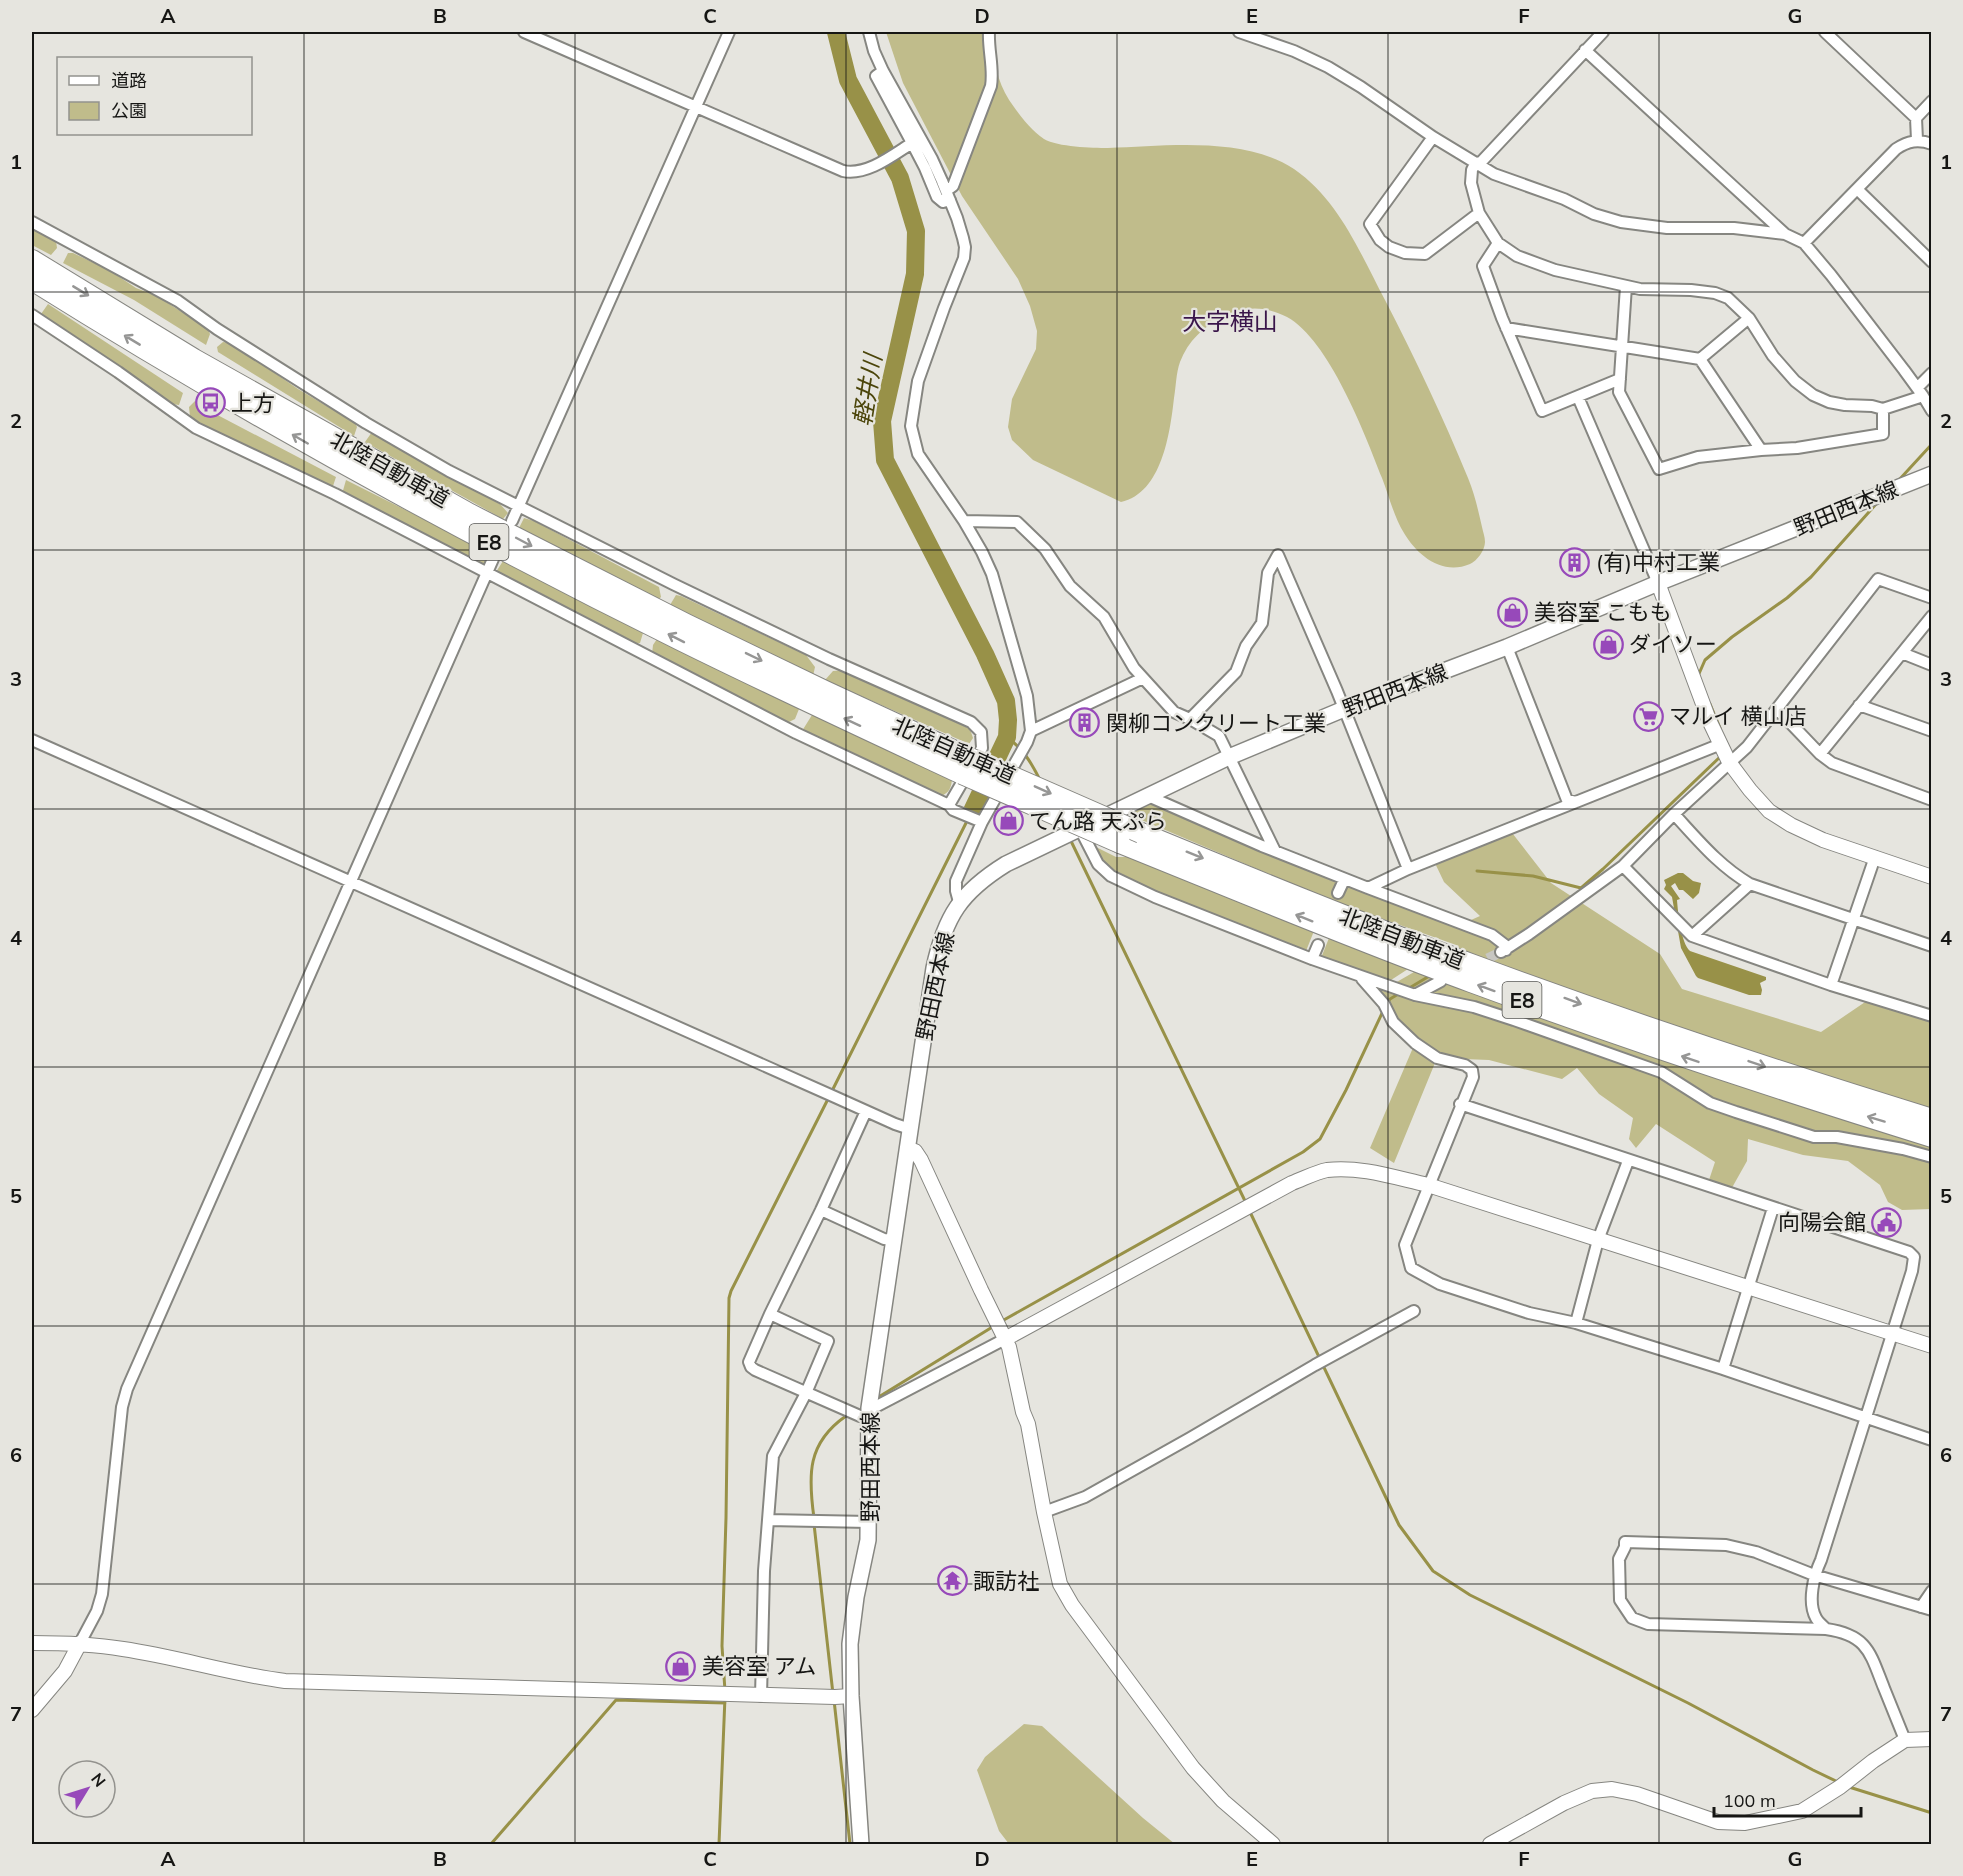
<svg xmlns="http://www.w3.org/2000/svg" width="1963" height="1876" font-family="Mulish,'Noto Sans JP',sans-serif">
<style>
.green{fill:#c0bc8b}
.water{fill:#989148}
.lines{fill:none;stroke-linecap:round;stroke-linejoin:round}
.stream{stroke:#989148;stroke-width:3}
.river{stroke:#989148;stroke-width:18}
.minor-tunnel{stroke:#c7c6c1;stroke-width:10;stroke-dasharray:10 5;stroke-linecap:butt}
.minor-casing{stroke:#868681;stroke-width:14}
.tertiary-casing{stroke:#868681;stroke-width:16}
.secondary-casing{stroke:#868681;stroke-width:18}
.motorway-casing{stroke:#868681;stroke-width:22}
.minor{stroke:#fff;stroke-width:10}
.tertiary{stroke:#fff;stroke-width:14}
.secondary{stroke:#fff;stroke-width:15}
.motorway{stroke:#fff;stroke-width:20}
.motorway-bridge-casing{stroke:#868681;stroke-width:22;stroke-linecap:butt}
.motorway-bridge{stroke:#fff;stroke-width:20}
.oneway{stroke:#969695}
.grid{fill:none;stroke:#161614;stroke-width:1.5;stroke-opacity:0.55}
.labels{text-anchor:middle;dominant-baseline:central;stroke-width:4.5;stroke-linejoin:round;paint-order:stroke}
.shield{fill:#e6e5df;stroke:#545451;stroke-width:1.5}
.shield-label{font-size:21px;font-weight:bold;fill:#161614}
.poi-label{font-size:22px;fill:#161614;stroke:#e6e5df;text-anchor:start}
.street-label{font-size:22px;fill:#161614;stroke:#e6e5df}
.neighbourhood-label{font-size:24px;fill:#3a154a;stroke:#e6e5df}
.water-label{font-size:24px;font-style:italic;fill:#4b450a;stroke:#e6e5df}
.neatline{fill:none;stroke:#161614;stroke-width:2}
.grid-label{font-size:20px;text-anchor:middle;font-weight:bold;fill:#161614}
</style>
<rect width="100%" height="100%" fill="#e6e5df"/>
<path class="green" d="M886,32H995C992,60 997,84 1014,107C1022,118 1032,131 1044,139C1058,147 1092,148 1108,148C1167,146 1243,136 1294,169C1339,200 1360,253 1385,300C1415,358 1443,417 1468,478C1475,495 1478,510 1482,527C1483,532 1485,537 1485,542C1485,550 1477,561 1470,564C1442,576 1417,555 1404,533C1394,517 1389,496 1382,478C1365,434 1329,340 1287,317C1265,306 1246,306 1224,316C1204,326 1188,341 1180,362C1176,373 1176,387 1174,398C1170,433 1162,493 1121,502L1033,460L1012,440L1008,427L1012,399L1036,349L1037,331L1030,306L1018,279L962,196L903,83Z
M32,227L56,241L57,248L51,255L32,245Z
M68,253H73L109,270L136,288L157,296L208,329L210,334L206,345L134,300L63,263Z
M48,304L183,393L179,405L172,404L46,319L41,314Z
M223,342L231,343L298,389L355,423L357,427L354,436L218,352L217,347Z
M195,401L208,410L336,477L332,489L198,424L190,417L189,407Z
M372,432L500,504L508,513L503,519L365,442Z
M346,480L483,549L487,558L483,566L342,494Z
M524,518L534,521L659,587L661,597L658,600L519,528Z
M503,561L643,633L640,643L634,644L496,572Z
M676,595L681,596L806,655L815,667L813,676L670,605Z
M657,639L799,709L795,719L787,723L652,654L653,645Z
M847,670L970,729L973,738L969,744L825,680L833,671Z
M812,715L952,780C951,788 949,793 941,796L802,731Z
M1148,796L1462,924L1480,916L1444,882L1433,859L1509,829L1551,883L1660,954L1682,989L1821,1032L1871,998L1931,1016V1209L1902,1210L1888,1202L1880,1185L1848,1161L1803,1155L1748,1139L1747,1161L1729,1193L1707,1186L1715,1162L1656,1124L1636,1148L1629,1139L1633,1118L1599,1094L1577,1068L1562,1079L1489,1060L1437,1058L1394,1163L1370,1148L1415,1043L1376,994L1459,946L1335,902L1118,810Z
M1094,846L1116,857H1136L1314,931L1306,951L1157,892L1114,872L1101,859Z
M1329,938L1408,969L1388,982L1321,958Z
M1024,1724L1042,1726L1143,1818L1175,1844H1009L999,1831L977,1770L985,1757Z"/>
<path class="water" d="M1678,873H1683L1693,881L1701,883L1699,893L1693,899L1683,890H1679L1675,883L1671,886L1680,899L1677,900C1678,913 1681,943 1690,951L1766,977V980L1760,983L1762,990L1761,995H1749L1698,978L1696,976L1681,948L1672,897L1664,889L1666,885L1664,880Z"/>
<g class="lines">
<path class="stream" d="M1898,481L1932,444
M1698,676L1705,660L1732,637L1787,598L1811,577L1877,503
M1710,704L1720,728
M1007,737C1023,749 1031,762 1040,780
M1070,839L1246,1203
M1477,871L1533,876L1581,888L1603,869L1721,756
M1406,990L1431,975
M1387,1004L1390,999L1400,993
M832,1091L972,811
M1250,1212L1399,1525L1433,1571L1470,1595L1688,1703L1813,1770L1840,1783
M1002,1321L1303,1152L1320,1139L1346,1090L1384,1009
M877,1398L994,1326
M814,1518C808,1475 807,1443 846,1416
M814,1524L833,1694
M725,1691L722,1646L726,1518L729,1298L731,1291L829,1097
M834,1700L850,1844
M1849,1787L1932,1813
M491,1844L616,1700L725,1703
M719,1844L725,1697"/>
<path class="river" d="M836,32L848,80L900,178L916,231L915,274L882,421L885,460L985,654L1006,701L1008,720L1007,737L972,811"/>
<path class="minor-tunnel" d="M1474,965L1501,952"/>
<defs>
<path id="minor" d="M524,32L843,171C867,176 893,155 912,143L925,168L937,197L943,202L950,200
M869,32L874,51L883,71L932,159L942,181L957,218L963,238L965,247L964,258L944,308L918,381L911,426L918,454L964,521L982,552L992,574L1027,696L1031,731L1027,742L982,822L956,881V891L959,902
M1239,32L1294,51L1328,67L1361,87L1433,137L1494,174L1564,199L1594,214L1621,222L1667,228H1734L1785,234L1804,243L1831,275L1904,370L1923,396L1932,411
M1603,32L1482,161L1475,164L1472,170L1471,183L1479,213L1498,243L1517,256L1555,270L1640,289L1691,290L1715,293L1728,298L1749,318L1773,356L1795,381L1813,395L1829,402L1845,405L1872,406L1883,409L1923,396
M1825,32L1916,118
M1585,50L1785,234
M883,71L876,76L912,143
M1433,137L1370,224L1380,240L1389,247L1405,253L1425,254L1479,213
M1917,140L1916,118L1932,101
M1857,189L1932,262
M946,191L953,186L991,86C994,68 988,50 989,32
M32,222L178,301L217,329L366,423L449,471L673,584L829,659L971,722L981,732L982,748L949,805
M1498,243L1483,266L1502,318L1542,411L1620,379
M1804,243L1896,149C1908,141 1918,139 1932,144
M1626,286L1619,392L1659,469L1698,457L1761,450L1797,448L1883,434V409
M32,315L118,372L196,428L335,494L796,733L949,805L953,810L982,822
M1506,328L1700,359L1761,450
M1700,359L1749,318
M1917,388L1932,373
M1578,397L1658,583
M512,521L729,32
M964,521L1017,522L1045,549L1070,586L1104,617L1134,668L1174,712L1190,719L1219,736L1275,851
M1278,555L1337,691L1408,869
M1932,598L1878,579L1747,747L1674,814C1698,840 1719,866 1750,884L1932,946
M1507,647L1567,800L1576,802L1721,744
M1902,653L1932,665
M1859,705L1932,731
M1777,709L1820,754L1832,763L1932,800
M1190,719L1236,672L1246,646L1262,623L1268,573L1278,555
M1031,731L1143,678
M32,740L835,1097L895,1124L910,1129
M1820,754L1932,616
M1148,796L1262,846L1368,888L1408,869L1576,802
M1079,827L1098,864L1111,876L1155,897L1312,959L1415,995L1474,1007L1514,1020L1661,1072L1710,1103L1736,1112L1814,1137H1837L1903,1149L1932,1157
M1623,866L1692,936
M1750,884L1692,936L1831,985L1932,1016
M1368,888L1492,935L1505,945L1506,950
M1338,893L1344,880
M1501,952L1529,934L1623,866L1674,814
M1312,959L1318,945
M1362,979L1384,1004L1393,1022L1415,1043L1437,1058L1465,1065L1472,1070L1473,1077L1405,1245L1411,1268L1440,1284L1529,1313L1576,1323L1723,1369L1932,1440
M1831,985L1875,857
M1415,995L1441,981
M1460,1104L1909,1252L1914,1257L1912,1271L1821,1560C1814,1575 1807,1602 1816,1618C1818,1622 1823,1626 1826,1629
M866,1111L821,1210L770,1314L749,1362L751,1367L755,1370L860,1416L868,1417
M821,1210L884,1239L894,1240
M1576,1323L1598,1240L1628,1161
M1723,1369L1773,1208
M869,1408L875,1407L1005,1339
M1044,1512L1085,1497L1190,1438L1315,1365L1414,1311
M768,1520L869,1522
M1921,1607L1932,1591
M80,1643L97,1611L102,1594L122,1407L127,1389L493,559
M761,1696L764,1571L773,1456L806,1393L828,1341L770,1314
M1905,1740C1898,1723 1891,1705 1884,1688C1870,1653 1868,1635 1826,1629L1648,1624L1632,1618L1620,1600L1619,1559L1625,1547V1542L1726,1545L1756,1552L1814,1575L1932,1610"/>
<path id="tertiary" d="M1658,583L1709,720L1729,762L1750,790L1769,811L1791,825L1823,840L1932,877
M907,1149L915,1151L921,1160L981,1290L1009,1347L1023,1412L1028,1424L1044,1512L1060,1584L1072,1605L1193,1768L1223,1801L1273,1844
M1005,1339L1292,1183C1303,1179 1316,1172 1327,1170C1361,1166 1396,1178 1428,1185L1932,1346
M32,1643C62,1643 93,1644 123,1649C178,1657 230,1674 285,1681L835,1697L851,1696
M32,1710L65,1671L80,1643
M1490,1844L1564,1803L1592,1791L1612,1789L1637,1794L1718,1822L1745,1823L1802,1811L1840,1787L1873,1761L1905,1740L1932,1739"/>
<path id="secondary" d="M861,1844L851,1696L850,1644L856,1597L868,1540L869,1408L934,968C945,916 961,892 1006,864L1229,757L1344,709L1507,647L1658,583L1932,474"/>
<path id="motorway" d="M32,260L194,359L470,514L686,624L825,691L970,758
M32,280C241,411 458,530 680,640C773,686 868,730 962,774
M1141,833C1253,879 1365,925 1479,967C1628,1022 1779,1072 1932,1119
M1120,843C1237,890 1353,939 1471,982C1623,1038 1777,1089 1932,1137"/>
</defs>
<use href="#minor" class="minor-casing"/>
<use href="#tertiary" class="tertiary-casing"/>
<use href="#secondary" class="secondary-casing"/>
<use href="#motorway" class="motorway-casing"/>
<use href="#minor" class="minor"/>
<use href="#tertiary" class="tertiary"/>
<use href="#secondary" class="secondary"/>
<use href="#motorway" class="motorway"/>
<defs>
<path id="motorway-bridge" d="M970,758L1141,833
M962,774L1120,843"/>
</defs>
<use href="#motorway-bridge" class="motorway-bridge-casing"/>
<use href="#motorway-bridge" class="motorway-bridge"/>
</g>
<defs><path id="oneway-shaft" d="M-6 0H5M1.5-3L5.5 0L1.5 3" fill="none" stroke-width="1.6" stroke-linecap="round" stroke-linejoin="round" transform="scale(1.5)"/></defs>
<g class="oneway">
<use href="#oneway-shaft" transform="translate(81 291) rotate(31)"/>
<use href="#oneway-shaft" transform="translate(132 340) rotate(-149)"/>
<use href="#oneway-shaft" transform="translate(300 439) rotate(-150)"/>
<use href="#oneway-shaft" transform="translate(524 542) rotate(28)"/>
<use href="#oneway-shaft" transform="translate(676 638) rotate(-153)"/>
<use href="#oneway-shaft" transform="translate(754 657) rotate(26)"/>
<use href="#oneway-shaft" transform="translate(852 722) rotate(-155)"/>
<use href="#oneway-shaft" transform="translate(1043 790) rotate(24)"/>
<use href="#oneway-shaft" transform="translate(1195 855) rotate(22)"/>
<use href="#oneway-shaft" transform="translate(1304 918) rotate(-158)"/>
<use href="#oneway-shaft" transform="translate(1486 988) rotate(-160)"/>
<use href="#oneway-shaft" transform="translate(1573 1001) rotate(20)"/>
<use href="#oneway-shaft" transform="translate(1690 1059) rotate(-161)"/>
<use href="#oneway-shaft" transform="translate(1757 1064) rotate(19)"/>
<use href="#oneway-shaft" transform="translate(1876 1119) rotate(-163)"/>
</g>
<path class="grid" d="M304,32V1844M575,32V1844M846,32V1844M1117,32V1844M1388,32V1844M1659,32V1844M32,292H1932M32,550H1932M32,809H1932M32,1067H1932M32,1326H1932M32,1584H1932"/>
<defs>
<symbol id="bus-ring" viewBox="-11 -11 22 22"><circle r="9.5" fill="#e6e5df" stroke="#9749ba" stroke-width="1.5"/><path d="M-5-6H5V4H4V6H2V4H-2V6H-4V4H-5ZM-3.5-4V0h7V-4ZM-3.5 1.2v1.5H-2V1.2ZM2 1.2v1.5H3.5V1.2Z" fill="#9749ba"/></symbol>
<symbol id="building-ring" viewBox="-11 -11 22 22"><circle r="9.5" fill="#e6e5df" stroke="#9749ba" stroke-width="1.5"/><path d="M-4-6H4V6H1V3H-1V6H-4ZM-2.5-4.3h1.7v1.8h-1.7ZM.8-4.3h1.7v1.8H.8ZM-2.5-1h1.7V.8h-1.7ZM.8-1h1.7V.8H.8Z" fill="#9749ba"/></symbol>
<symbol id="shop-ring" viewBox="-11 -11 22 22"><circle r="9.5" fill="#e6e5df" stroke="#9749ba" stroke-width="1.5"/><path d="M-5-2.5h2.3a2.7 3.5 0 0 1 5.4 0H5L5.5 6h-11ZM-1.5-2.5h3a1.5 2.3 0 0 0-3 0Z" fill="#9749ba"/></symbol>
<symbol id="supermarket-ring" viewBox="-11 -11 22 22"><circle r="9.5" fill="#e6e5df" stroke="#9749ba" stroke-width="1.5"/><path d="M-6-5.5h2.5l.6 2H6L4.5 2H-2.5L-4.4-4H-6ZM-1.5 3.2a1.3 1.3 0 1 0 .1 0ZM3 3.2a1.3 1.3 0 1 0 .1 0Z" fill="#9749ba"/></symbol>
<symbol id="civic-ring" viewBox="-11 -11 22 22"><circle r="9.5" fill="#e6e5df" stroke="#9749ba" stroke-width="1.5"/><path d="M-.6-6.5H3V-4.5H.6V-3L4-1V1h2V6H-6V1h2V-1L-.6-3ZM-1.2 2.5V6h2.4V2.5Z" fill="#9749ba"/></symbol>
<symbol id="temple-ring" viewBox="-11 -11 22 22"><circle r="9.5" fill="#e6e5df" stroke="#9749ba" stroke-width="1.5"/><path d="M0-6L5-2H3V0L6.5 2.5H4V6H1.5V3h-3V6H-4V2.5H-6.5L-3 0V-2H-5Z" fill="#9749ba"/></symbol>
</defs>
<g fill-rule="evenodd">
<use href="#bus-ring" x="194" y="386" width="33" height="33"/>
<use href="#building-ring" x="1558" y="546" width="33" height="33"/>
<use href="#shop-ring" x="1496" y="596" width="33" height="33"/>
<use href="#shop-ring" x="1592" y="628" width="33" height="33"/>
<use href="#supermarket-ring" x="1632" y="700" width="33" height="33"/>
<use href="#building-ring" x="1068" y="706" width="33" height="33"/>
<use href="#shop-ring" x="992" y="804" width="33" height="33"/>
<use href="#civic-ring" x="1870" y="1206" width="33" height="33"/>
<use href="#temple-ring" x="936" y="1564" width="33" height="33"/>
<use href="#shop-ring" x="664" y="1650" width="33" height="33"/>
</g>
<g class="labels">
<g class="shield">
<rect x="469.5" y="524" width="39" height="36" rx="4.5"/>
<rect x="1502.5" y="982" width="39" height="36" rx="4.5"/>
</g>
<g class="shield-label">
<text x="489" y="542">E8</text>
<text x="1522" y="1000">E8</text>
</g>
<g class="poi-label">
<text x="231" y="403">上方</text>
<text x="1596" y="562">(有)中村工業</text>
<text x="1534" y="612">美容室 こもも</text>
<text x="1629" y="644">ダイソー</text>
<text x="1669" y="716">マルイ 横山店</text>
<text x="1106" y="723">関柳コンクリート工業</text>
<text x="1029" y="821">てん路 天ぷら</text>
<text x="1866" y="1222" text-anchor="end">向陽会館</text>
<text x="973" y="1581">諏訪社</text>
<text x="702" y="1666">美容室 アム</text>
</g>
<g class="street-label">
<text transform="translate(390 469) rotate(29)">北陸自動車道</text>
<text transform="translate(1846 508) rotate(-22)">野田西本線</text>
<text transform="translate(1395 690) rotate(-21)">野田西本線</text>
<text transform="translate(954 750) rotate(24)">北陸自動車道</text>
<text transform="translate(1402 938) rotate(21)">北陸自動車道</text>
<text transform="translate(935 986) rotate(-78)">野田西本線</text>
<text transform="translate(870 1467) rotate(-90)">野田西本線</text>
</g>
<g class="neighbourhood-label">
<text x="1230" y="321">大字横山</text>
</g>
<g class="water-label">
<text transform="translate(867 390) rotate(-81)">軽井川</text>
</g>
</g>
<rect width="1963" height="1876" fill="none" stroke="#e6e5df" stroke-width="66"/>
<rect x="57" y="57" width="195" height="78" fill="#e6e5df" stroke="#93928e" stroke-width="1.5"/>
<rect x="69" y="76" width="30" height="9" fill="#ffffff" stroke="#93928e" stroke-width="1.5"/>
<text x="111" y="87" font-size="18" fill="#161614">道路</text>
<rect x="69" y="102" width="30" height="18" fill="#c0bc8b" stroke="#93928e" stroke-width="1.5"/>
<text x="111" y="117" font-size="18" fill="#161614">公園</text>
<g transform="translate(87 1789) rotate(52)"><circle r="28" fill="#e6e5df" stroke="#93928e" stroke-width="1.5"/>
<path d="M0-4.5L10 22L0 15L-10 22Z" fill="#9749ba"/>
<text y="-9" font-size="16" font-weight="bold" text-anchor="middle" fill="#161614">N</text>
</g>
<path d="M1714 1807v9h147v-9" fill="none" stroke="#161614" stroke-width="3"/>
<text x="1723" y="1807" font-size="18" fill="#161614" stroke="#e6e5df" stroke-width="4.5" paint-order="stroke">100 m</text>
<rect x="33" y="33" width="1897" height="1810" class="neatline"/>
<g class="grid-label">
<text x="168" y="23">A</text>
<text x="440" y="23">B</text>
<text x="710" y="23">C</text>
<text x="982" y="23">D</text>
<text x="1252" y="23">E</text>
<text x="1524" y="23">F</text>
<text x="1795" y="23">G</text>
<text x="16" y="169">1</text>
<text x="1946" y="169">1</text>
<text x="16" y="428">2</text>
<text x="1946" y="428">2</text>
<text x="16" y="686">3</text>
<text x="1946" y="686">3</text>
<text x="16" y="945">4</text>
<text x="1946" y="945">4</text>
<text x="16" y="1203">5</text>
<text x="1946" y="1203">5</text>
<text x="16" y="1462">6</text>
<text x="1946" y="1462">6</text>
<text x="16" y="1721">7</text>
<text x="1946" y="1721">7</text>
<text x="168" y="1866">A</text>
<text x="440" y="1866">B</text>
<text x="710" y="1866">C</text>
<text x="982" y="1866">D</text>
<text x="1252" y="1866">E</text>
<text x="1524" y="1866">F</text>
<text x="1795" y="1866">G</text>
</g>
</svg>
